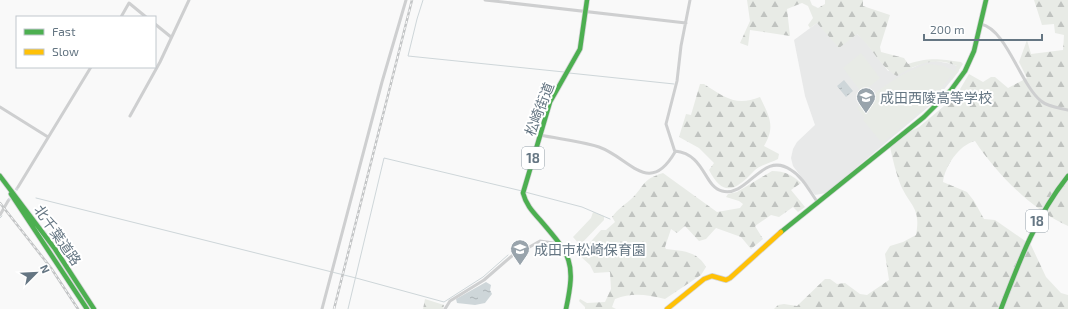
<svg xmlns="http://www.w3.org/2000/svg" width="1068" height="309" font-family="'Exo 2','Noto Sans JP',sans-serif">
<style>
.built{fill:#e8e9e9}
.grass{fill:#e8ebe6}
.forest{fill:url(#forest-firs)}
.water{fill:url(#water-ripples)}
.lines{fill:none;stroke-linecap:round;stroke-linejoin:round}
.stream{stroke:#ced6d9;stroke-width:1}
.street-tunnel{stroke:#d4d8dc;stroke-width:3;stroke-dasharray:3 1.5;stroke-linecap:butt}
.fast-casing{stroke:#d5d6d7;stroke-width:6}
.slow-casing{stroke:#d5d6d7;stroke-width:6}
.street{stroke:#cecfd0;stroke-width:3}
.fast{stroke:#4caf50;stroke-width:4.5}
.slow{stroke:#ffc107;stroke-width:4.5}
.rail-casing{stroke:#c3c5c6;stroke-width:2.5}
.rail{stroke:#fff;stroke-width:1;stroke-dasharray:3;stroke-linecap:butt}
.labels{text-anchor:middle;dominant-baseline:central;stroke-width:4;stroke-linejoin:round;paint-order:stroke}
.shield{fill:#fff;stroke:#939fa8;stroke-width:1}
.shield-label{font-size:13px;font-weight:bold;fill:#657683}
.poi-label{font-size:14px;fill:#657683;stroke:#fff;text-anchor:start}
.street-label{font-size:14px;fill:#657683;stroke:#fff}
</style>
<defs>
<pattern id="forest-firs" width="22" height="20" patternUnits="userSpaceOnUse"><rect width="22" height="20" fill="#e8ebe6"/><path d="M5 1l3.5 6h-7zM16 11l3.5 6h-7z" fill="#c0c3c0"/></pattern>
<pattern id="water-ripples" width="26" height="14" patternUnits="userSpaceOnUse"><rect width="26" height="14" fill="#ced6d9"/><path d="M2 4q2-2 4 0t4 0M15 11q2-2 4 0t4 0" fill="none" stroke="#abb2b5"/></pattern>
</defs>
<rect width="100%" height="100%" fill="#f9f9f9"/>
<path class="built" d="M817,23L857,34L864,40L888,71L912,68L925,62L936,61L952,64L957,66L959,71L933,103L826,193L815,195L793,166L791,158L793,149L797,142L815,125L805,96L794,40Z"/>
<path class="grass" d="M861,53L880,78L862,93L843,68Z
M928,64L944,66L954,71L932,102L882,143L863,120L865,118L857,108C879,90 900,72 928,64Z
M593,212L604,216V220L580,245L573,237L591,218Z"/>
<path class="forest" d="M747,0H810L812,5L818,8L825,4V0H863V6L890,15L880,47L881,52L904,58L908,64C930,57 939,59 961,62L963,64L952,80H950L957,66C935,56 917,64 897,76C880,67 872,47 857,34L839,48L817,23L810,28L808,25L813,18L808,6L802,3L787,9L790,36L750,30L748,46L740,43L750,21Z
M1034,0H1068V226C1033,211 995,172 975,141C959,145 945,166 943,182L967,192L974,201L984,219L995,220L1031,245L1046,277L1061,293L1068,295V309H774L778,305L784,304L797,306L825,279H830L837,284L845,283L860,294L867,295L889,280L885,254L890,246L903,242L916,235C921,208 911,207 901,186C896,174 893,160 890,147L900,137L919,127L956,96L969,74L983,82L991,77H995L1008,88L1027,78L1019,62L1027,40L1031,54L1063,50L1064,35L1055,33L1054,24L1042,25Z
M700,84H704C724,97 736,107 760,97C769,116 776,126 764,146L779,154L778,159C771,163 759,165 753,172C735,191 723,197 709,170L714,163L699,148L679,137L686,114L691,115Z
M772,171C785,171 792,175 801,183L791,190L805,207L798,212L793,207L779,217L771,215L755,226L763,239L751,249L741,237L716,228L706,239L699,241L685,226L677,233L671,229L665,247L666,249C683,251 697,251 706,267L701,275L665,299C647,295 633,292 615,299L612,307L616,309H585V307L579,301L580,299L587,303L605,302L611,289L610,272L594,273L590,265L579,255L601,230H606L615,222L612,217C618,209 623,206 630,200C645,187 640,180 663,173L717,212L740,208L743,204L739,201L726,197L728,194L737,192Z
M425,299L444,305L443,309H423Z"/>
<path class="water" d="M844,80L853,91L846,97L837,86Z
M486,282L491,285L490,290L492,294L485,303L475,305L457,303L456,299Z"/>
<g class="lines">
<path class="stream" d="M423,0L417,19L408,56L564,72
M569,73L674,84
M525,192L582,207L610,219
M36,198L356,278L444,302L483,277L508,255
M0,218L2,216
M348,309L384,158L522,191"/>
<path class="street-tunnel" d="M8,201L18,187"/>
<defs>
<path id="fast" d="M0,176L55,249L94,309
M11,194L87,309
M781,232L924,117L951,90L965,71L974,51L986,0
M566,309C576,262 571,256 541,221C533,212 526,205 523,193L550,102L580,49L587,0
M1001,309C1019,262 1036,216 1068,176"/>
<path id="slow" d="M667,309L704,279L712,276L726,280L730,278L781,232"/>
</defs>
<use href="#fast" class="fast-casing"/>
<use href="#slow" class="slow-casing"/>
<path class="street" d="M485,0L686,23
M121,17L129,3L146,17
M155,24L171,37
M981,24C1007,30 1020,84 1041,101C1048,107 1060,108 1068,110
M0,107L48,137
M130,116L160,62L189,0
M540,135C559,139 581,141 599,147C630,158 649,197 675,152L666,124L677,81L681,46L690,0
M675,151C705,154 704,187 722,191C748,198 762,150 791,170C803,177 810,192 818,203
M18,187L91,67
M0,215L8,201
M322,309L382,82L406,0
M445,309L450,301L484,280L513,255L519,253L540,241L560,244"/>
<use href="#fast" class="fast"/>
<use href="#slow" class="slow"/>
<defs>
<path id="rail" d="M0,203L51,268L78,309
M334,309L412,0"/>
</defs>
<use href="#rail" class="rail-casing"/>
<use href="#rail" class="rail"/>
</g>
<defs>
<symbol id="school-pin" viewBox="-11 -11 22 30"><path d="M0 17L-7.5 6A9.5 9.5 0 1 1 7.5 6Z" fill="#99a4ac" stroke="#fff"/><path d="M0-5L7-2L0 1L-7-2ZM-4 1L0 2.5L4 1V4Q0 6-4 4Z" fill="#fff"/></symbol>
</defs>
<g fill-rule="evenodd">
<use href="#school-pin" x="855" y="86" width="22" height="30"/>
<use href="#school-pin" x="509" y="238" width="22" height="30"/>
</g>
<g class="labels">
<g class="shield">
<rect x="522" y="147" width="22" height="22" rx="3"/>
<rect x="1026" y="210" width="22" height="22" rx="3"/>
</g>
<g class="shield-label">
<text x="533" y="158">18</text>
<text x="1037" y="221">18</text>
</g>
<g class="poi-label">
<text x="880" y="97">成田西陵高等学校</text>
<text x="534" y="249">成田市松崎保育園</text>
</g>
<g class="street-label">
<text transform="translate(539 109) rotate(-69)">松崎街道</text>
<text transform="translate(58 235) rotate(55)">北千葉道路</text>
</g>
</g>
<rect x="16" y="16" width="140" height="52" fill="#ffffff" stroke="#c1c8cd"/>
<rect x="24" y="29" width="20" height="6" fill="#4caf50" stroke="#c1c8cd"/>
<text x="52" y="36" font-size="12" fill="#657683">Fast</text>
<rect x="24" y="49" width="20" height="6" fill="#ffc107" stroke="#c1c8cd"/>
<text x="52" y="56" font-size="12" fill="#657683">Slow</text>
<g transform="translate(36 273) rotate(66)" stroke="#ffffff" stroke-width="3" paint-order="stroke">
<path d="M0-3L7 15L0 10L-7 15Z" fill="#657683"/>
<text y="-6" font-size="11" font-weight="bold" text-anchor="middle" fill="#657683">N</text>
</g>
<path d="M924 34v6h118v-6" fill="none" stroke="#657683" stroke-width="2"/>
<text x="930" y="34" font-size="12" fill="#657683" stroke="#ffffff" stroke-width="3" paint-order="stroke">200 m</text>
</svg>
